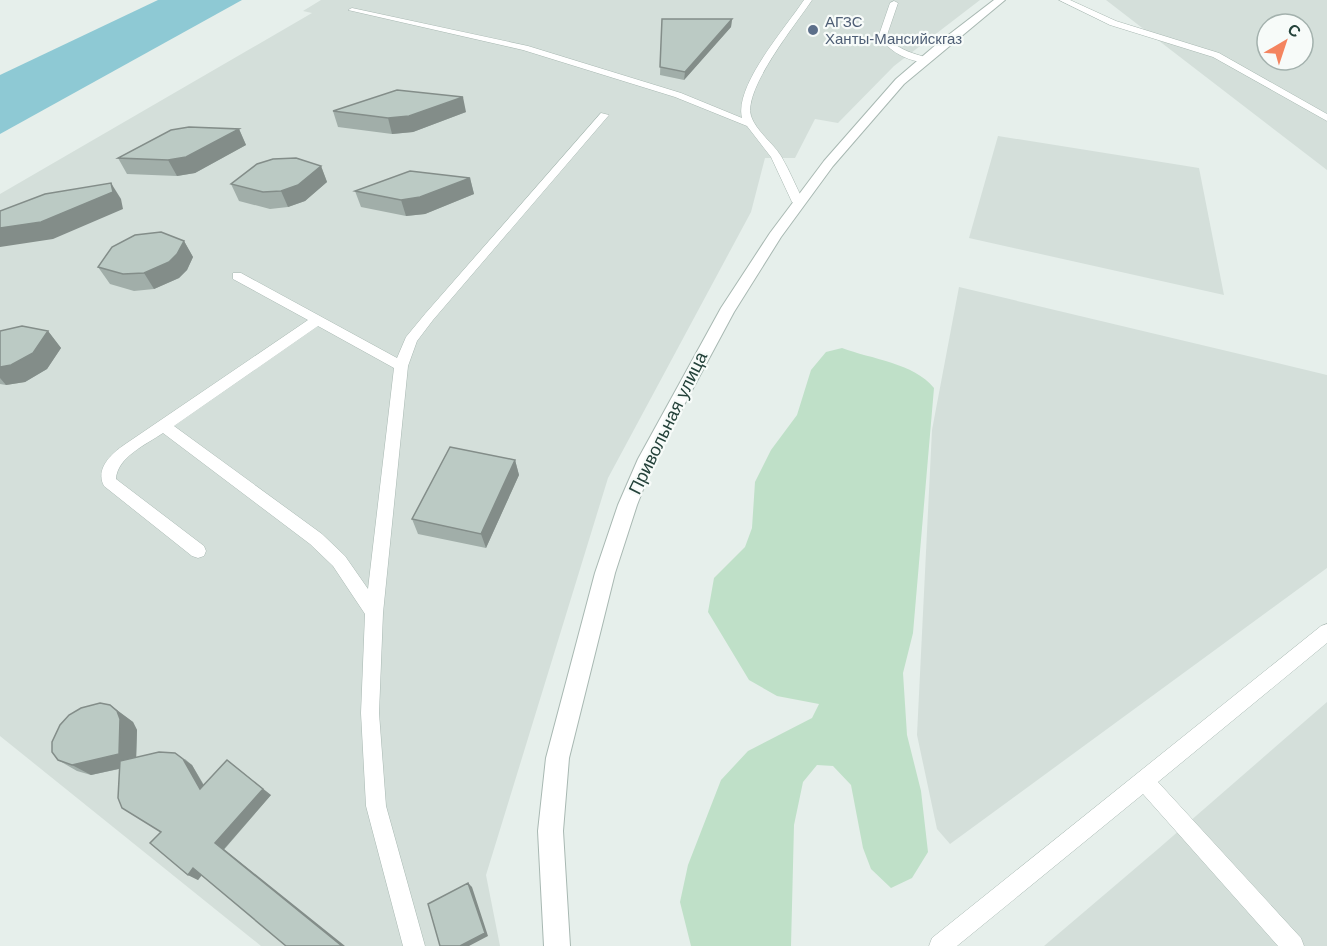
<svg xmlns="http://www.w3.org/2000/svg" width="1327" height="946" font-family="Helvetica,sans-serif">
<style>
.built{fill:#d4dfda;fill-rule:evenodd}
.green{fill:#bfe0c8}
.water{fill:#8ec9d4}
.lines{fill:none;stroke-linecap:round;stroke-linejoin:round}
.service-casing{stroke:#a8b8b2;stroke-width:1}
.minor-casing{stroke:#a8b8b2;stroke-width:2}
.service{fill:#fff;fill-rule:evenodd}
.minor{fill:#fff;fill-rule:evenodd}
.wall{fill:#a1aea9}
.shaded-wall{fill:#838d89}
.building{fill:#bbcac4;stroke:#838d89;stroke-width:1.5}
.service-dot{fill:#5c6f8a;stroke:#f7fbf9;stroke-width:2}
.labels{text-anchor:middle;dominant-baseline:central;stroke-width:4.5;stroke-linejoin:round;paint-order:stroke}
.far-service-label{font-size:15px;fill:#4e5e75;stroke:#f7fbf9;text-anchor:start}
.street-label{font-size:18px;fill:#24423a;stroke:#f7fbf9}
</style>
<rect width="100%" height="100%" fill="#e6efeb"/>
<path class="built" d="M321,0H980L894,66L838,123L815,119L795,158H765L751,212L608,478L486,875L500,946H261L0,736V194L312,13L303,11Z
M1106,0H1327V170L1141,27ZM1267,24H1303V60H1267Z
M998,136L1199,168L1224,295L969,238Z
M959,287L1327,375V568L950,844L937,829L917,735L932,430Z
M1327,702V946H1044L1158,849Z"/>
<path class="green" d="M842,348C871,359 914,363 934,388L913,633L903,673L907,735L921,791L928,852L912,878L891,888L871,869L863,848L851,785L833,766L817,765L803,782L794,825L791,946H691L680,902L688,865L721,780L748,751L812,718L819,704L777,696L749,680L708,612L714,578L745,547L752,528L755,482L771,450L797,415L811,370L826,352Z"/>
<path class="water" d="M158,0H242L0,134V75Z"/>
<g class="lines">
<defs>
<path id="service" d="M804,0H812C796,24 743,89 751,116C756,131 773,143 781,156C790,171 796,187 804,202L798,205L792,202L771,157L747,126L675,97L523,50L348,10L352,8L528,46L681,93L742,118C734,86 786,27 804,0Z
M1059,0H1070L1116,21L1219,53L1327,114V121L1213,57L1110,25Z
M894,1L898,3L887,35C896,50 913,53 928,58V62C910,63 887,51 879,35L890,3Z
M601,113L609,115L433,320L417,341L408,366L383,613L379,713L386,806L425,946H403L366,806L361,713L365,614L333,566L310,544L163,433C147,444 117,457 116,479L204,546L206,551L204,556L198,558L192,556L104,486C95,469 111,454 124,445L308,320L233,279V273H241L397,358L406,337L425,314ZM318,326L394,368L368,589L345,556L322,534L174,426Z
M1327,624V643L1158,782L1301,938L1304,946H1278L1143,794L957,946H929L932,938L1321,626Z"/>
<path id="minor" d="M994,0H1005L904,84L833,166L781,237L734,312L655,459L637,505L615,573L569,758L563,831L570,946H544L538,831L546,758L595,573L618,505L638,459L721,308L770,233L824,161L896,79L938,43Z"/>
</defs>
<use href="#service" class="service-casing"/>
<use href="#minor" class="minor-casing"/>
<use href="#service" class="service"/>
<use href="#minor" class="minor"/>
</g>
<path class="wall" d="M662,19H732L731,27L684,80L660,75Z
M333,111L466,112L413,132L392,134L338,127Z
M239,129L246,145L195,173L177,176L127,174L118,158Z
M321,166L327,182L305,201L288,207L270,209L239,201L231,184Z
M470,178L474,194L425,214L406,216L361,207L355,191Z
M184,241L193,257L187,270L179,278L154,289L134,291L110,284L98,267Z
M0,331H48L61,348L47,369L25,382L6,385L0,384Z
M515,460L519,475L486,548L418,534L412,519Z
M110,705L133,722L137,730L136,757L185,759L192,765L204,785L271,795L198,880L188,875L119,769L91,775L77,771L58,760Z"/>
<path class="shaded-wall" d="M732,19L731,27L684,80L685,72Z
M463,97L466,112L413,132L392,134L388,118Z
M239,129L246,145L195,173L177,176L168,160Z
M321,166L327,182L305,201L288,207L281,191Z
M470,178L474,194L425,214L406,216L401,200Z
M111,183L121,199L123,209L53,239L0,247V228Z
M184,241L193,257L187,270L179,278L154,289L144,273Z
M48,331L61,348L47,369L25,382L6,385L0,378V367Z
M515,460L519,475L486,548L481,534Z
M110,705L133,722L137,730L136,765L91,775L72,765Z
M175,753L192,765L209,795L200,789Z
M227,760L271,795L224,849L345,946H342L215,843Z
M193,868L203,873L198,880L188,875Z
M468,883L472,887L488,936L469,946H460Z"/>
<path class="building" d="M662,19H732L685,72L660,67Z
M397,90L463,97L409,116L388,118L333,111Z
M189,127L239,129L186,157L168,160L118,158L171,130Z
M296,158L321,166L298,185L281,191L263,192L231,184L257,164L273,159Z
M410,171L470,178L420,197L401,200L355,191Z
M111,183L113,192L41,222L0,228V211L45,194Z
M161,232L184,241L177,254L169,262L144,273L123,274L98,267L112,247L135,235Z
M22,326L48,331L33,353L11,365L0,367V331Z
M450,447L515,460L481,534L412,519Z
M100,703L110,705L117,711L120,719L119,754L72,765L58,760L52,752V742L60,725L69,715L81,708Z
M159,752L175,753L183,759L200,789L227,760L263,789L215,843L342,946H286L193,868L188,875L150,843L161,832L122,808L118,798L120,761Z
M468,883L485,933L460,946H440L428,904Z"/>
<circle class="service-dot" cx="813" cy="30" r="6"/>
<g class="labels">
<g class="far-service-label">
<text x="825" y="21">АГЗС<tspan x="825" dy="17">Ханты-Мансийскгаз</tspan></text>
</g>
<g class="street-label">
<text transform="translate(668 423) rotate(-64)">Привольная улица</text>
</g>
</g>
<g transform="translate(1285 42) rotate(39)"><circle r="28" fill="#f7fbf9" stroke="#a3b1ad" stroke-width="1.5"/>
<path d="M0-4.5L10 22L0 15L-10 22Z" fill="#f4845f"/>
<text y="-9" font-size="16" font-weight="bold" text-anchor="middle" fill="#24423a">С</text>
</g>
</svg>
